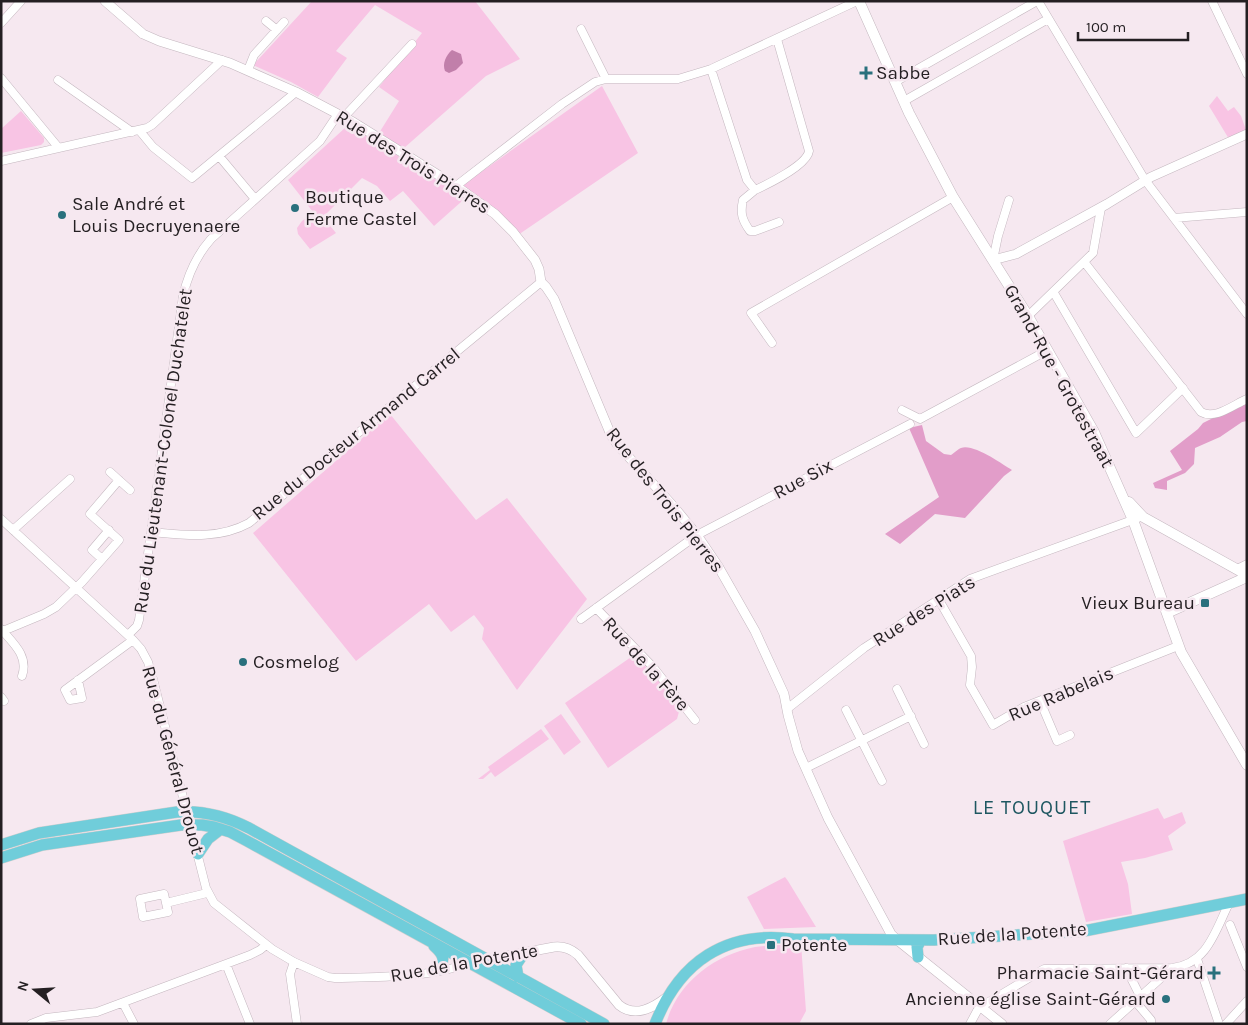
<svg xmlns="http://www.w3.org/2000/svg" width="1248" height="1025" font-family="Karla,sans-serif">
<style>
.green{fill:#f8c4e4}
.forest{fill:#e29dc9}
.water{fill:#c17faa}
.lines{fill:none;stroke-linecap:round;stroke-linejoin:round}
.minor-casing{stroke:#c4b7bf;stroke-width:9}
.tertiary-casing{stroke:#c4b7bf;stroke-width:10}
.secondary-casing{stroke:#c4b7bf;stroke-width:11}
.primary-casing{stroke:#cfcece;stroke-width:12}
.minor{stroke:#fff;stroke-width:8}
.tertiary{stroke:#fff;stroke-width:9}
.secondary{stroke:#fff;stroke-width:10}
.primary{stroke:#70cdda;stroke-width:11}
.poi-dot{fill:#29707d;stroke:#f6e8f0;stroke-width:2}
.labels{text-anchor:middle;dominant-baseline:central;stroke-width:5;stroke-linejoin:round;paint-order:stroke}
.poi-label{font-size:19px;fill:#241f22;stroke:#f6e8f0;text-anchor:start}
.street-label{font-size:19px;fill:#241f22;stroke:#f6e8f0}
.neighbourhood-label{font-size:20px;letter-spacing:1px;fill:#1e5761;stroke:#f6e8f0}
</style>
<rect width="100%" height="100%" fill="#f6e8f0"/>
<path class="green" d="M312,1H475L520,59L486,76L404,148L379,133L399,101L379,87L422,33L375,5L336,51L347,58L318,97L291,82L253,65Z
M602,86L638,153L518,235L460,187Z
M1217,96L1228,111L1234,107L1241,116L1246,130L1229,139L1209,106Z
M21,111L44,138V142L41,145L1,153V129Z
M346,127H352L463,197L461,202L434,226L403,191L390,201L377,186L362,178L323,217L336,233L310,249L298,234L297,228L302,221L313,212L288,180Z
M390,414L476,520L507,498L587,599L517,690L482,639L484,628L474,615L451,632L429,604L356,661L253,533Z
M634,655L664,685L680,708L677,719L608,768L565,703Z
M561,714L581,742L564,755L544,726Z
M541,729L549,739L495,777L491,772L483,779H478L490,770L488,767Z
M1158,808L1164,819L1182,812L1186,823L1168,836L1173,850L1145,858L1121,862L1128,884L1132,914L1086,922L1063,841Z
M785,877L788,881L816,927L764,929L747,897Z
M801,944L806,1011L799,1024H666C677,983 714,955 755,947C770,945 786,945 801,944Z"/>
<path class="forest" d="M1247,401V421L1242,422L1220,437L1195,448L1194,464L1185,473L1167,481V490L1155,488L1153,483L1182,470L1170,451L1198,429L1203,423Z
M922,425L926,441L944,454L951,455C954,453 958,449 961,448C973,443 1002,464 1012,470L1004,476L965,518L935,514L900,544L885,534L939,497L909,428Z"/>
<path class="water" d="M452,50L461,54L463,63L456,70L449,73L445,71C442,64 446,55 452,50Z"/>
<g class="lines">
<defs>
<path id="minor" d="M1038,1L1145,180L1247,314
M1212,1L1247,74
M266,21L277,30
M1,23L21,1
M581,29L606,79
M711,69L747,180L755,190C768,184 807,165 809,151L777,39
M248,70L254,55L284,22
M1,78L58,147
M58,80L132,132
M895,82L1037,1
M904,101L1048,19
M344,117L412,44
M139,130L153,147L192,178L296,92
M219,156L255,199
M1,161L147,128L152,125L222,60
M456,186L562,104L595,82L606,79H678L711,69L857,1
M755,190L743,200C740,213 742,220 750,231H755L779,222
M1174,218L1247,212
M993,260L998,236L1009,200
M1085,263L1201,412C1215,420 1233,405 1247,399
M1054,293L1136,433L1183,388
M1028,316L1093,253L1101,208
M772,343L751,313L953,197
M902,410L920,419L1048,350
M110,472L130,490
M1,519L133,640L141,649L148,662L153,679L206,888L214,903L272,949L294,962L328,977L335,978C378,977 428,978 470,963
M13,530L70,479
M151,532C184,535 218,540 249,523L541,282
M102,559L92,550L109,530
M1237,569L1247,564
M939,600L971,656L972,667L970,685L993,725L1024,707L1178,646
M596,608L653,667L695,720
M581,619L697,535L910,424
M1,629C13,643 29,656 22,676
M3,631L44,614L56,607L82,582L119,540L90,514L119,480
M128,635L137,626L139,620L183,296C188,274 196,256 211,239L320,141L338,114
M78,680L82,698L70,700L65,690L133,640
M897,689L924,744
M1,697L4,701
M1040,701L1057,741L1070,735
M787,709L864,648L970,579L1138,518
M846,710L882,781
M806,768L911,716
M164,894L168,912L143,917L140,899Z
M166,903L207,893
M1230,925L1247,967
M1197,959L1219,1024
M294,962L290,974L297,1024
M226,964L250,1024
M1126,968L1140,996
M1135,1001L1151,1020V1024
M123,1003L134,1024
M31,1024L46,1018L97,1012L250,955L260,950L266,945
M970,1024L977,1011L982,1006L1044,969L1172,968C1207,964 1215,932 1229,903
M1110,1024L1172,968
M1226,1024L1247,1001"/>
<path id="tertiary" d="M105,1L143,34L159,41L230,63L296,92L353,122L456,186L495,214L513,232L535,260L539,269L541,282L546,287L554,299L611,435L617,444L674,507L697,535L718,566L755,631L784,694L788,715L798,751L828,818L891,934L896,939L1002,1024
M993,260L1016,254L1107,204L1151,177L1247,134
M485,960L554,947C563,946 571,949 578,955L619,1005C635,1018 653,1008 667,997"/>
<path id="secondary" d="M859,1L909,113L953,197L1028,316L1094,432L1133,520L1181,652L1247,765
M1129,502L1143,517L1247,575
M1167,613L1247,577"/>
<path id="primary" d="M1,845L39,833L177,812C204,810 226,816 249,828L604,1024
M198,854L208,839L221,829
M1,858L42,845L181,825H202L214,827L230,832L247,841L581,1024
M434,946C444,955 446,960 437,970
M918,957L917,947L921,940
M518,977L516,965L524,953
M655,1024C679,962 726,930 793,939L934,940L1084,931L1247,899"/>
</defs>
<use href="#minor" class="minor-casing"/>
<use href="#tertiary" class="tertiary-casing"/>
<use href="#secondary" class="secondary-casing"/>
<use href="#primary" class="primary-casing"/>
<use href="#minor" class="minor"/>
<use href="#tertiary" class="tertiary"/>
<use href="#secondary" class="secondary"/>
<use href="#primary" class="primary"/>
</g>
<g class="poi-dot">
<path d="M863.5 65.5h5v5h5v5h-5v5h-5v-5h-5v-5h5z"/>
<circle cx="295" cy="208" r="5"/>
<circle cx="62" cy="215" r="5"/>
<rect x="1200" y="598" width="10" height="10" rx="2.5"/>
<circle cx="243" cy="662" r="5"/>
<rect x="766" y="940" width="10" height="10" rx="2.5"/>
<path d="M1211.5 965.5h5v5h5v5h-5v5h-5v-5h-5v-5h5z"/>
<circle cx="1166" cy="999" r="5"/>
</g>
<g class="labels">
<g class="poi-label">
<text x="876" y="73">Sabbe</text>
<text x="305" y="197">Boutique<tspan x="305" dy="22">Ferme Castel</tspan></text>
<text x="72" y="204">Sale André et<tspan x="72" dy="22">Louis Decruyenaere</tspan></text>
<text x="1195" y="603" text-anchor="end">Vieux Bureau</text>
<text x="253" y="662">Cosmelog</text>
<text x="781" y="945">Potente</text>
<text x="1204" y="973" text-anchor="end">Pharmacie Saint-Gérard</text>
<text x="1156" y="999" text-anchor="end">Ancienne église Saint-Gérard</text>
</g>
<g class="street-label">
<text transform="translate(413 162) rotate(32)">Rue des Trois Pierres</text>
<text transform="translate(1059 376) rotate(61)">Grand-Rue - Grotestraat</text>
<text transform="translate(356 434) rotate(-39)">Rue du Docteur Armand Carrel</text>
<text transform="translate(163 451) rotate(-82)">Rue du Lieutenant-Colonel Duchatelet</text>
<text transform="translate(803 479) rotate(-28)">Rue Six</text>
<text transform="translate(665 500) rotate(52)">Rue des Trois Pierres</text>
<text transform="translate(924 611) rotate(-32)">Rue des Piats</text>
<text transform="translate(646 664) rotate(48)">Rue de la Fère</text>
<text transform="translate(1061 694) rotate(-23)">Rue Rabelais</text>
<text transform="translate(173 760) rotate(75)">Rue du Général Drouot</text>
<text transform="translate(1012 934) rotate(-4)">Rue de la Potente</text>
<text transform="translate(464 963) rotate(-10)">Rue de la Potente</text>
</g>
<g class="neighbourhood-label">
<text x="1032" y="807">LE TOUQUET</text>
</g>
</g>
<rect width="1248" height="1025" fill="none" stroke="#241f22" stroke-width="5"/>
<g transform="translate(35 990) rotate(288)" stroke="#f6e8f0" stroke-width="4" paint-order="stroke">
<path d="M0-4L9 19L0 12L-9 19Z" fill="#241f22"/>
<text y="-8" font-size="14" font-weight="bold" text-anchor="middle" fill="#241f22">N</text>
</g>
<path d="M1078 32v8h110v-8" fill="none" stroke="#241f22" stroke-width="2.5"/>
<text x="1086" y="32" font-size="15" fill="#241f22" stroke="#f6e8f0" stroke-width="4" paint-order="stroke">100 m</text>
</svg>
